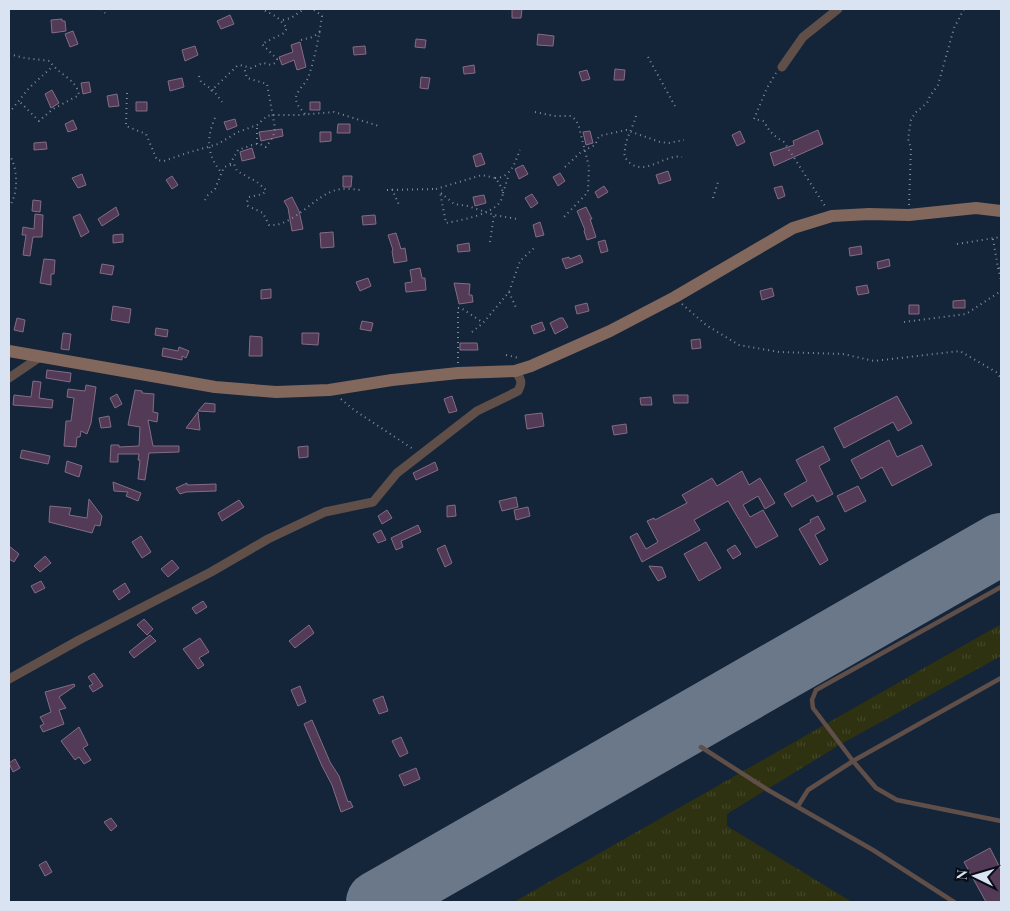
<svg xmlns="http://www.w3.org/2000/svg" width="1010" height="911" font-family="'Playfair Display',serif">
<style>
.grass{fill:url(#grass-tufts)}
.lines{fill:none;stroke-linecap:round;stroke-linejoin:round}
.runway{stroke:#6a788a;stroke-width:62}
.building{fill:#533a56;stroke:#836d85}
.path{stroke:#7e8b9c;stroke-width:2;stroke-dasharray:1 4;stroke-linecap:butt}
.service{stroke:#604f49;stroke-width:4.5}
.minor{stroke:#604f49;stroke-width:9}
.secondary{stroke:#82675d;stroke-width:12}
</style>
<defs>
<pattern id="grass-tufts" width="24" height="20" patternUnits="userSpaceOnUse" patternTransform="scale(1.25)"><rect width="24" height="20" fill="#2e3210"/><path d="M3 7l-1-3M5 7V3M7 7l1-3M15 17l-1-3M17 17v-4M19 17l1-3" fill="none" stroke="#424628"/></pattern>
</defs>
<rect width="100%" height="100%" fill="#142439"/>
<path class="grass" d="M1001,624V656L841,744L727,814V826L852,902H514Z"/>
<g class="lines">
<path class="runway" d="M377,902L1001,544"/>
</g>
<path class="building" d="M512,9H522L521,18H512Z
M230,15L234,24L221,29L217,21Z
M62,19V21H65L66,31L52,33L51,20Z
M73,31L78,44L70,47L65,34Z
M538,34L554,36L553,46L537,45Z
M416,39L426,40L425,48L415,47Z
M300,42L306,67L297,70L294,60L282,65L279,57L293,52L291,45Z
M195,46L198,55L185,61L182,50Z
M365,46L366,54L354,55L353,47Z
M474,65L475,73L464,74L463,67Z
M615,69L625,70L624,80H614Z
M587,70L590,79L582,81L579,72Z
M421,77L430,78L428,89L420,88Z
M182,78L184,87L170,91L168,81Z
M89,82L91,92L83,94L81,83Z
M52,90L59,103L51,108L45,94Z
M117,94L119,106L109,107L107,96Z
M136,102H147V111H136Z
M310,102H320V110H310Z
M235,119L237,126L227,130L224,122Z
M73,120L77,129L68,132L65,124Z
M338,124H350V133H337Z
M282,129L283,136L261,141L259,132Z
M818,130L823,144L774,166L770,153L794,145L793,141Z
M590,131L593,143L586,145L583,132Z
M740,131L745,142L737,146L732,135Z
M320,132H331V141L320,142Z
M46,142L47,149L34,150V143Z
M252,148L255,158L242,161L240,152Z
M481,153L485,164L476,167L473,156Z
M523,165L528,174L519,179L515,169Z
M668,171L671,180L659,184L656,175Z
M560,173L565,181L558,186L553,177Z
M82,174L86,185L78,188L72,178Z
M172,176L178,185L172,189L166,180Z
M343,176H352L351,187H343Z
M604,186L608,192L598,198L595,192Z
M782,186L785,196L778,199L774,188Z
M532,194L538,203L531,208L525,198Z
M484,195L486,203L475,206L473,197Z
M292,197L299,211L303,229L292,231L288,208L284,201Z
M33,200L41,201L40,212L32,211Z
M116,207L119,215L102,226L98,219Z
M586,207L592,219H590L596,237L587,240L584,231L585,230L577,211Z
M35,214L43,215L42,237H33L30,256L23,255L26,235H22L23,227L34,229Z
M80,214L89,232L81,237L73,217Z
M375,215L376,224L363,225L362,216Z
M540,222L544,235L536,237L533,225Z
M333,232L334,247L321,248L320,233Z
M396,233L401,249L405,248L407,261L394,263L392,251L393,250L388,235Z
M123,234V242L113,243V235Z
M605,240L608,251L601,253L598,242Z
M469,243L470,251L458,252L457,245Z
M861,246L862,254L850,256L849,248Z
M580,255L583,262L566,269L562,259L569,257L570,259Z
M44,259L55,260L54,274H51V285L40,283Z
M889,259L890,266L878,269L877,262Z
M102,264L114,266L112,275L100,273Z
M420,268L422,278H425L426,290L406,292L405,283L412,282L410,270Z
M368,278L371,286L360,291L356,282Z
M454,283L470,284L469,295H472L473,302L459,304Z
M867,285L869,293L858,295L856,287Z
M772,288L774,296L762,300L760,291Z
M271,289V298L261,299V290Z
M965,300V308H953V301Z
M587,303L589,311L577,314L575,306Z
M909,305H919V314H909Z
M113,306L131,309L129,323L111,320Z
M17,318L25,320L23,332L14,330Z
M560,318H563L568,327L555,334L550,323Z
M362,321L373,323L371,331L360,329Z
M542,322L545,330L534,334L531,326Z
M156,328L168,330L167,337L155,335Z
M63,333L71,334L69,350L61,349Z
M302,333H319L318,345L302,344Z
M250,336L262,337V356H249Z
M700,339L701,348L692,349L691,340Z
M460,343H477L478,350H460Z
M179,347L189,351L186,358L182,356V360L162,356L163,348L178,351Z
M47,370L71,373L70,382L46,378Z
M33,381L41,382L39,398L53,400L52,408L13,405L14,395L31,397Z
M86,385L96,387L91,423L87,434L81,431L80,437H77L76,447L64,446L66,421H71L74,398L67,397L68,389L85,391Z
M135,390L142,391V393L154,394L153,412L158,413L157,422L148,420L153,446H179V452L149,453L145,480L138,479L140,460H138L139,454H118V462H110L111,445H119V447L139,446L140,427L128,425Z
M117,394L122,404L115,408L110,398Z
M673,395H688V403H674Z
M452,396L457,411L449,413L444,399Z
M897,396L912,423L898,431L893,422L844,448L834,428Z
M651,397L652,405H641L640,398Z
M205,403L215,404V412L198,411Z
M198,412L200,430L186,428Z
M542,413L544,426L527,429L525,415Z
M109,416L111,427L101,428L99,418Z
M626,424L627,433L614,435L612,426Z
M889,440L897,457L922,445L932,465L892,486L882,467L861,479L851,460Z
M308,446V457L299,458L298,447Z
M823,446L830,460L819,466L833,494L817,502L813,495L792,507L784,494L807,481L796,460Z
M22,450L50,456L48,464L20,458Z
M67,461L82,466L79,477L65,472Z
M435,462L438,470L416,480L413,473Z
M742,471L749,485L760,478L775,503L765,509L758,496L743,505L750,517L763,510L778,536L756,548L728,501L694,520L700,530L642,562L630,537L637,533L646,549L658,542L647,521L654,518L655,520L687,503L682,495L712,478L717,486Z
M113,482L141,493L138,501L126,496L128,492L114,491Z
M187,483V485L216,484V491L186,492L180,494L176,488Z
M858,486L866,501L845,512L837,496Z
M516,497L518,507L502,511L499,501Z
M89,499L102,516L100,526L95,525L92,533L49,522L50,506L71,508L69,515L87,518Z
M239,500L244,507L222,521L218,513Z
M455,505L456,516L447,517V506Z
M528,507L530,516L516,520L514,510Z
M387,510L392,518L382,524L378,516Z
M818,516L825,529L815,535L828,560L820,565L799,529L811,522L810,520Z
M418,525L421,532L401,541L403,547L396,550L391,538Z
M381,530L386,540L378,543L373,534Z
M141,536L151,552L142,558L132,542Z
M706,542L721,568L699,581L684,554Z
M445,545L452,563L445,567L437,549Z
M735,545L741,554L733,559L727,550Z
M9,546L19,554L14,562L9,559Z
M45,556L51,563L40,572L34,566Z
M172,560L179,568L168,577L161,569Z
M649,566L662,567L666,577L658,581Z
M41,581L45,588L35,593L31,586Z
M125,583L130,592L119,600L113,591Z
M203,601L207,607L196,614L192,608Z
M144,619L153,629L147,635L137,625Z
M309,625L314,633L295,648L289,641Z
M150,635L156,641L134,658L129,652Z
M200,638L209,652L199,658L204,665L198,669L183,649Z
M94,673L103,686L93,692L89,686L93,684L88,677Z
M74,684L75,686L59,697L66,708L59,710L64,724L43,732L40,726L44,724L40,717L51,712L45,692Z
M300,686L306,702L298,706L291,690Z
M383,696L388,711L379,714L373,700Z
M312,720L330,762L339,776L348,802L350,801L353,807L341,812L332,785L322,766L304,724Z
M79,727L88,745L83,748L91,760L84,764L79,757L75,760L61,741Z
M401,737L408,753L400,757L392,741Z
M15,759L20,768L13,772L9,763Z
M416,768L420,779L404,786L399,775Z
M111,818L117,826L111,831L104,822Z
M990,848L1001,870V902H986L964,862Z
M46,861L52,872L45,876L39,865Z"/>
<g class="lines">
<path class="path" d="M101,9L105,13
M283,20L291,18L304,9
M301,40L313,37L320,32
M9,54L25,58L50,61C57,74 77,79 79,95L53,109L39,121L18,100
M648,57L676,108
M776,73L767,88L754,119L764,121C769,132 774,136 784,142L825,206
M199,76L201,82L213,90L222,102
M211,91L237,66L240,65L251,68L263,63L271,65L275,63L277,59L262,44L284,33L287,28L277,17L262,9
M127,93L126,126L146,134L157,160L164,161L187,153L218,144L238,132L257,125L267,116L273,115H299L334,112L379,126
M535,112L554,116H571L576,120L579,127L589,167L588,192L564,217
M9,113L29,88L53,66
M305,114C301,109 296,105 296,98C296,92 305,84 308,78C315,58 319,37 322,16L313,9
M636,116C633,127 626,138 625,149C624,154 624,156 627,160C643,179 665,153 682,157
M215,118C206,138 207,155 221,172
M257,144V126
M9,154C18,168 19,193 9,207
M230,164L238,150L255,144H260L266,147L273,137L275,128L267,84L247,78L244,67
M565,167L581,152L595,145L599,136L626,130L660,142L669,143L684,140
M495,178C511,178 515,162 520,150
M392,189L400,207
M436,189L482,175L495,178C523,210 466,219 446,223L440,192
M387,190L435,189
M441,193L454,204L468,206L494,215L517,219
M503,193L509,174
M713,198L719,179
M205,200L208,195L215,189L224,167L234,164L237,171L257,182L266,190L263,194L249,197L247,202L248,206L263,213L269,225C293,227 314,196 336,190C344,188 352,189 360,190
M909,205L911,148L908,139L911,120L915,113L927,103L930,96L938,85L954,28L964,9
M993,239L998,268H1001
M490,242L494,215
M957,244L1001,237
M998,268L1001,280
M509,292L517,310
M682,304L706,325L739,345L779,352L843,354L874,361L960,351L996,372L1001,378
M904,322L966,314L1001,291
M472,332L483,323L509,292L520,261L534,248
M506,355L519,358
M458,363V308H461L482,322
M341,399L354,410L413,449"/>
<path class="service" d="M1001,587L816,690L812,700L813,708L853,761L876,788L897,800L1001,821
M701,747L768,790L873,850L954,902
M798,806L808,790L853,761L1001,678"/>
<path class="minor" d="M782,67L803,37L838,9
M9,378L40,357
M9,679L79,640L211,572L268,539L325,512L373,502L397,473L477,411L518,391C523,382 521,379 515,371"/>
<path class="secondary" d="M9,351L215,387L276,392L329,390L392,380L458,373L515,371L531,366L610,331L675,297L793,228L832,216L869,214L909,215L976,208L1001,211"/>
</g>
<rect width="1010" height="911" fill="none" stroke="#d9e3f1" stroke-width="20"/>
<g transform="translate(975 876) rotate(275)" stroke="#070d16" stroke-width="4" paint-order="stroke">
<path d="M0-4L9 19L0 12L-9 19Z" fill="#d9e3f1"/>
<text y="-8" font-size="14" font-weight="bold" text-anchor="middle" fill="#d9e3f1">N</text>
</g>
</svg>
